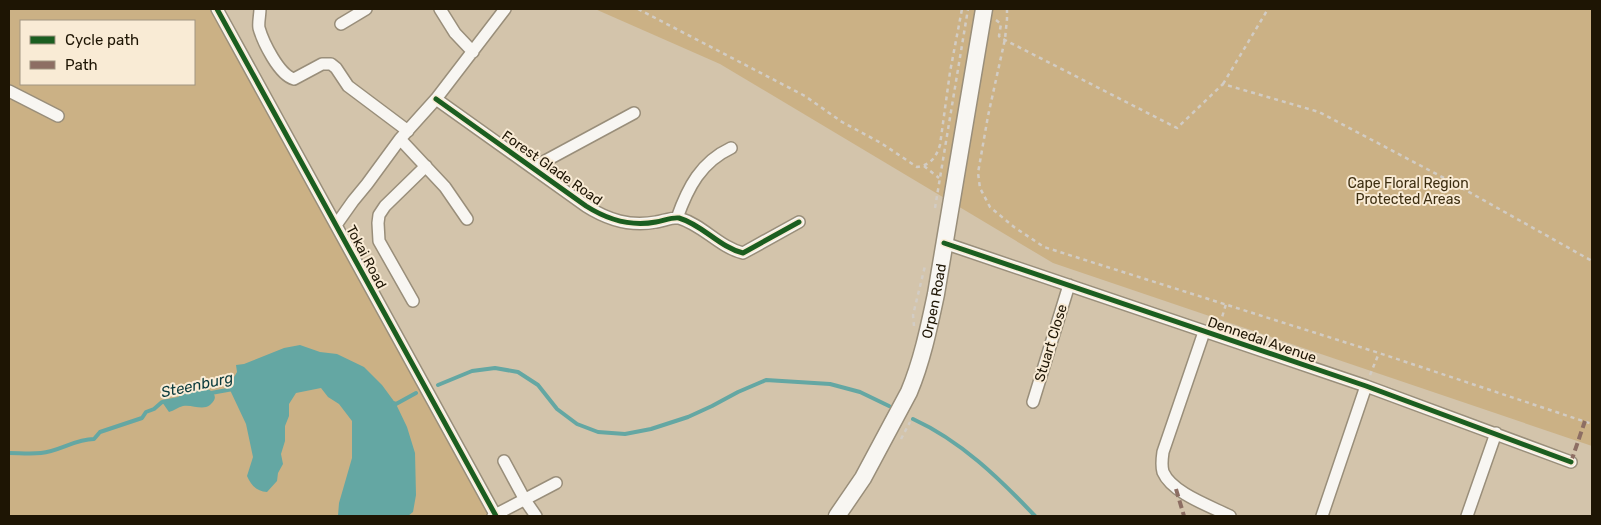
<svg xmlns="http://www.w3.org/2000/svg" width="1601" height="525" font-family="Rubik,sans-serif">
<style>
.green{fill:#cbb185;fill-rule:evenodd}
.water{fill:#64a7a3}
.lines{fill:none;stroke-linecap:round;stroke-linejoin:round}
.stream{stroke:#64a7a3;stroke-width:4}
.minor-casing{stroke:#998e7a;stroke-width:14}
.secondary-casing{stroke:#998e7a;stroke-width:19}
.path{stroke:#d2ccc4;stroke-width:2.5;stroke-dasharray:4 4;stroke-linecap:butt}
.minor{stroke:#f8f6f2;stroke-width:11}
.secondary{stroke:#f8f6f2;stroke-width:16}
.quiet{stroke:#8d6e63;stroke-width:4;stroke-dasharray:8 4;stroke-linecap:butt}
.cycleway-casing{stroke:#f9ebd5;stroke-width:8}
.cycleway{stroke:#1b5e20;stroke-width:5}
.labels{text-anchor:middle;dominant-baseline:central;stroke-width:4;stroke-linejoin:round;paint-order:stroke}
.street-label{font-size:14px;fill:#1e1504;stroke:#f9ebd5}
.park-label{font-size:14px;fill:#3d2e11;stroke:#f9ebd5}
.water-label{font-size:15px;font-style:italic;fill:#0a3a3c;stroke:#f9ebd5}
</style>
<rect width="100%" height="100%" fill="#d3c4ab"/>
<path class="green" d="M9,9H218L494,516H9ZM21,21H194V84H21Z
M595,9H1592V446L1053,263L720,64Z"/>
<path class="water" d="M300,345L320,352L337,354L364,367L382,385L396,404L407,427L415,453L416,495L413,512L408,516H338L339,503L352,458V421L339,404L328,397L321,388L296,393L289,404V416L285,426V441L281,454L283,464L278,473L277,481L267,492C256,491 251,485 247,476L253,457L246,424L230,390L231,382L237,372L236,365L244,364L284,348Z
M201,386C209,389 222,395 210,405C202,411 192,404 183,406C178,407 174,411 169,412L162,402V400L178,397L192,388Z"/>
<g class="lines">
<path class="stream" d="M438,385L472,371L495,368L518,372L538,385L557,409L577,424L598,432L625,434L651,429L688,417L712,406L738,392L766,380L830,384L860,392L889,406
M211,393L233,389
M393,403L396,404L416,393
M913,419C961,441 999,478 1035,516
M9,453C19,453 30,454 41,453C60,451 75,439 94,439L100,432L142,418L146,412L154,409L162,402H165"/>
<defs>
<path id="minor" d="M217,9L496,516
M260,9C260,15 258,23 259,28C263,42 279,75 294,79L322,64H331L336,68L348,86L408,131
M440,9L455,33L473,52
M341,24L366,9
M9,91L58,116
M436,99L586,206C608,220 630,227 656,222C663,221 672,217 679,218C703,225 719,247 743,253L799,222
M400,139L445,187L467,219
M534,167L634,113
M677,218C688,187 701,162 731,148
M336,225L353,201L367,184L400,139L436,99L505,9
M944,243L1366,386L1571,462
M413,301L379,241L378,223L379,215L385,206L426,166
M1204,332L1163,452C1162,459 1161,465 1163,472C1172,493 1210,506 1230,516
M1033,402L1069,285
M504,461L525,500L536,516
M493,516L556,483
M1322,516L1366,386
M1467,516L1496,433"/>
<g id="secondary">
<path id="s1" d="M837,516L863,478L909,392C922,361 929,327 936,294L984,9"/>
</g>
</defs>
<use href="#minor" class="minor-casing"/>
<use href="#secondary" class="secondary-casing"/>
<path class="path" d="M638,9L805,96L842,122L881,143L917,167C931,165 936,157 940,145L950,72L962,9
M1007,9V19L1005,39L988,116L978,173L980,188L990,207L1014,227L1044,247L1379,353L1592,424
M996,20L1001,24L999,36L1001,38L1177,128L1223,84L1319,112L1444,178L1592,261
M1223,84L1268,9
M924,166L939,178
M935,208L968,9
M1220,324L1226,304
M914,326L913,315L925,266
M1370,375L1379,353
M901,439L910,422"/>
<use href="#minor" class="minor"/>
<use href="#secondary" class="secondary"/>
<path class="quiet" d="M1571,462L1585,421
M1176,489L1184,516"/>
<defs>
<path id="cycleway" d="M217,9L496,516
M436,99L586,206C608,220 630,227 656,222C663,221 672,217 679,218C703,225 719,247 743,253L799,222
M944,243L1366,386L1571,462"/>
</defs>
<use href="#cycleway" class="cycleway-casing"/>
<use href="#cycleway" class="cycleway"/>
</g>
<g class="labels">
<g class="street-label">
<text transform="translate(552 168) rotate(35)">Forest Glade Road</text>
<text transform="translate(366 257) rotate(62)">Tokai Road</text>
<text stroke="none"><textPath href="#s1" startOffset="238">Orpen Road</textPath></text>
<text transform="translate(1262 340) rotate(19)">Dennedal Avenue</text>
<text transform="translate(1051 343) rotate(-73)">Stuart Close</text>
</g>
<g class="park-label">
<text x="1408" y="183">Cape Floral Region<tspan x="1408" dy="16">Protected Areas</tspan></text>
</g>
<g class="water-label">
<text transform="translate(197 385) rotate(-12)">Steenburg</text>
</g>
</g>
<rect width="1601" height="525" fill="none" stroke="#1e1504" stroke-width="20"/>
<rect x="20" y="20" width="175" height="65" fill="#f9ebd5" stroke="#a19581"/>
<rect x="30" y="36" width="25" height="8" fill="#1b5e20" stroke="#a19581"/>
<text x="65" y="45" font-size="15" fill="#1e1504">Cycle path</text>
<rect x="30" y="61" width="25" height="8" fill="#8d6e63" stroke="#a19581"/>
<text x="65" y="70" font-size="15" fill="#1e1504">Path</text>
</svg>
